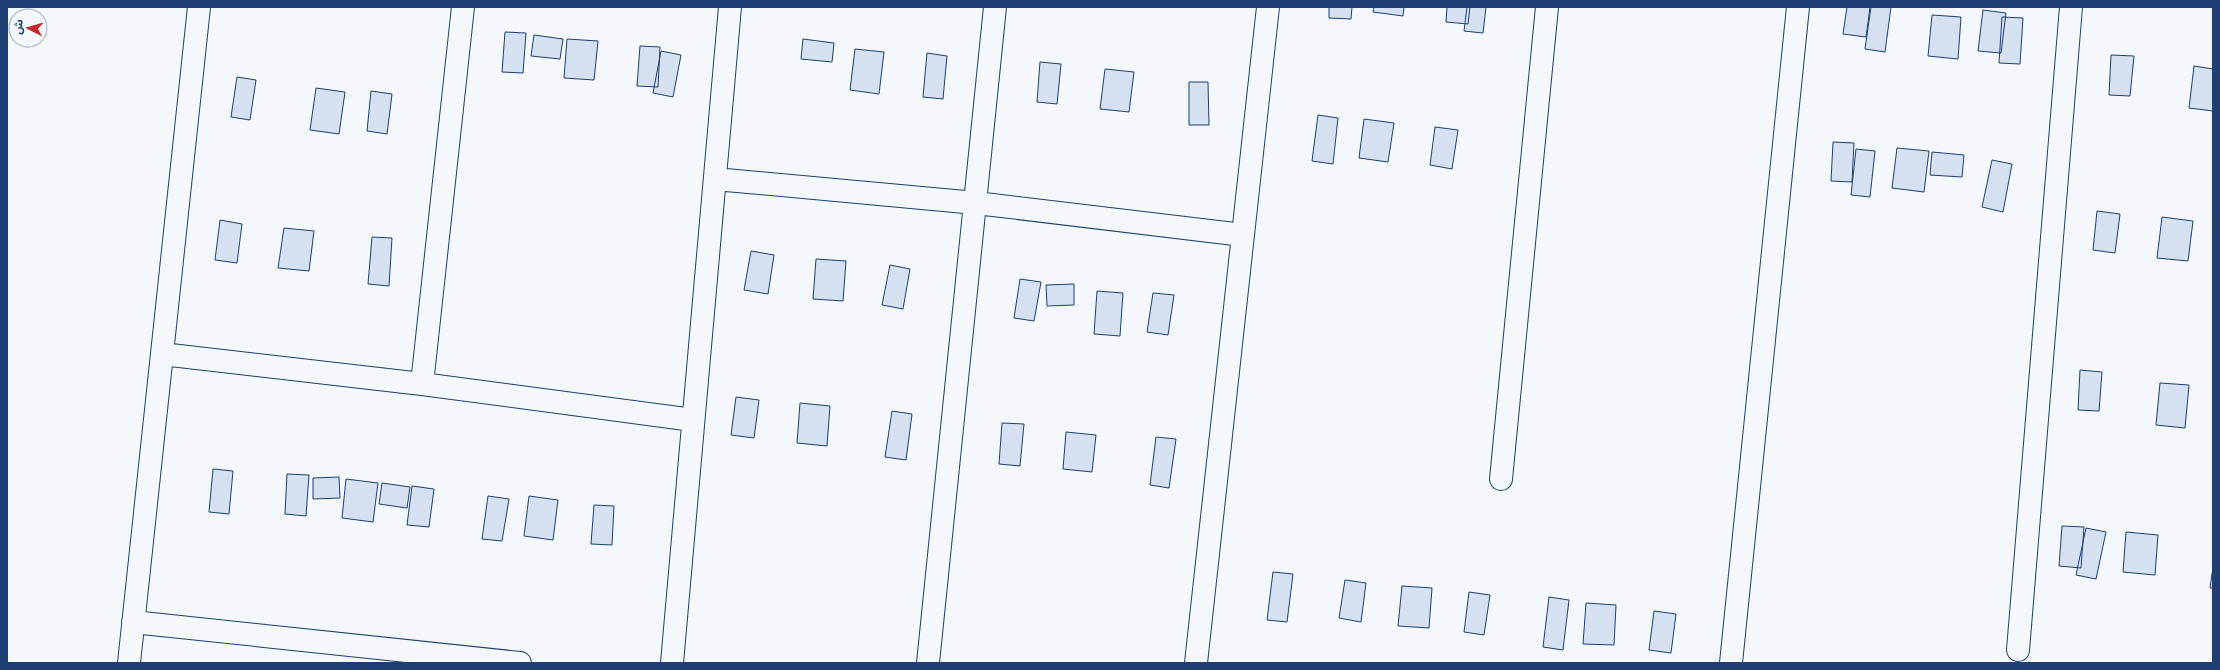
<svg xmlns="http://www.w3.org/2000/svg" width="2220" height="670" font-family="'IBM Plex Sans','Noto Sans Arabic',sans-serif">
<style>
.building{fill:#d5e0f0;stroke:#1d3f73}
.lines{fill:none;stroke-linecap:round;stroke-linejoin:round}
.minor-casing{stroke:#1d3f73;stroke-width:24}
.minor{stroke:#f4f7fb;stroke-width:22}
</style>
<rect width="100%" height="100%" fill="#f4f7fb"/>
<path class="building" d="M1329,7H1352L1351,19L1329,18Z
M1374,7H1404L1403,16L1373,12Z
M1447,7H1470L1468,24L1446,22Z
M1467,7H1486L1483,33L1464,31Z
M1847,7H1870L1866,37L1843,34Z
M1871,7H1891L1885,52L1865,49Z
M1983,10L2006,13L2001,53L1978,51Z
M1932,15L1961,17L1958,59L1928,56Z
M2002,17L2023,18L2020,64L1999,63Z
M505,32L526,33L523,73L502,72Z
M534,35L563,39L560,59L531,56Z
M567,39L598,41L594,80L564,78Z
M803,39L834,43L832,62L801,59Z
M640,46L660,47L658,87L637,86Z
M855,49L884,52L879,94L850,90Z
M661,51L681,55L673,97L653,93Z
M927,53L947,56L943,99L923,97Z
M2111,55L2134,56L2130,96L2109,95Z
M1040,62L1061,64L1057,104L1037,102Z
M2194,66L2213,69V111L2189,108Z
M1105,69L1134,72L1129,112L1100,109Z
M237,77L256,80L250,120L231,117Z
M1189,82H1208L1209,125H1189Z
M316,88L345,92L339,134L310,130Z
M371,91L392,94L387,134L367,131Z
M1318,115L1338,118L1333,164L1312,161Z
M1364,119L1394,123L1388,162L1359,158Z
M1435,127L1458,130L1452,169L1430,165Z
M1833,142L1854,143L1852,182L1831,181Z
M1897,148L1929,151L1924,192L1892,188Z
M1856,149L1875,151L1870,197L1851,195Z
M1932,152L1964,155L1962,177L1930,175Z
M1992,160L2012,164L2003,212L1982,207Z
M2097,211L2120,214L2115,253L2093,250Z
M2162,217L2193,221L2188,261L2157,258Z
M220,220L242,224L237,263L215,260Z
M284,228L314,231L309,271L278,268Z
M372,237L392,238L389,286L368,284Z
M751,251L774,255L768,294L744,290Z
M816,259L846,261L843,301L813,299Z
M890,265L910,269L903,309L882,305Z
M1020,279L1041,282L1034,321L1014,318Z
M1074,284V305L1047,306L1046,285Z
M1097,291L1123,293L1120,336L1094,334Z
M1153,293L1174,295L1168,335L1147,332Z
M2080,370L2102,372L2099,411L2078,410Z
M2160,383L2189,385L2185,428L2156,425Z
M736,397L759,400L754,438L731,435Z
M800,403L830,406L827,446L797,443Z
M892,411L912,414L906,460L885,457Z
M1002,423L1024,424L1020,466L999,464Z
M1066,432L1096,435L1092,472L1063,469Z
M1156,437L1176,439L1169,488L1150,485Z
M213,469L233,471L229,514L209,512Z
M287,474L309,475L306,516L285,514Z
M339,477L340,498L313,499V478Z
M346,479L378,483L373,522L342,518Z
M382,483L410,487L407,508L379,504Z
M412,486L434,489L429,527L407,525Z
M488,496L509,499L502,541L482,539Z
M529,496L558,500L553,540L524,536Z
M594,505L614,506L612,545L591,544Z
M2062,526L2084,527L2081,568L2059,566Z
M2086,528L2106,532L2096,579L2076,575Z
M2126,532L2158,535L2155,575L2123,572Z
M2213,567V588H2210Z
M1273,572L1293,574L1287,622L1267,620Z
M1345,580L1366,583L1361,622L1339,618Z
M1402,586L1432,588L1429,628L1398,626Z
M1469,592L1490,595L1484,635L1464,632Z
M1549,597L1569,600L1563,650L1543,647Z
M1586,603L1616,605L1614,645L1583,644Z
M1654,611L1676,614L1671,653L1649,650Z"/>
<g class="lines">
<defs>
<path id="minor" d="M715,179L976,203L1243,235
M162,354L422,384L693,420
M422,384L463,7
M1501,479L1547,7
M133,622L520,663
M2018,650L2071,7
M129,663L199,7
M672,663L730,7
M928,663L995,7
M1196,663L1268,7
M1731,663L1798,7"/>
</defs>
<use href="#minor" class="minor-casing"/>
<use href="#minor" class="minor"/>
</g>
<rect width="2220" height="670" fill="none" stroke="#1d3f73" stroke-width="16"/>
<g transform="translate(28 28) rotate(276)"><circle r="19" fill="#f4f7fb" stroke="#9eadc5"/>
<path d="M0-3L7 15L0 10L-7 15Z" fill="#c62828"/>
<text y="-6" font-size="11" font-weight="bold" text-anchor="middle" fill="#1d3f73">ش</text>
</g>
</svg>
